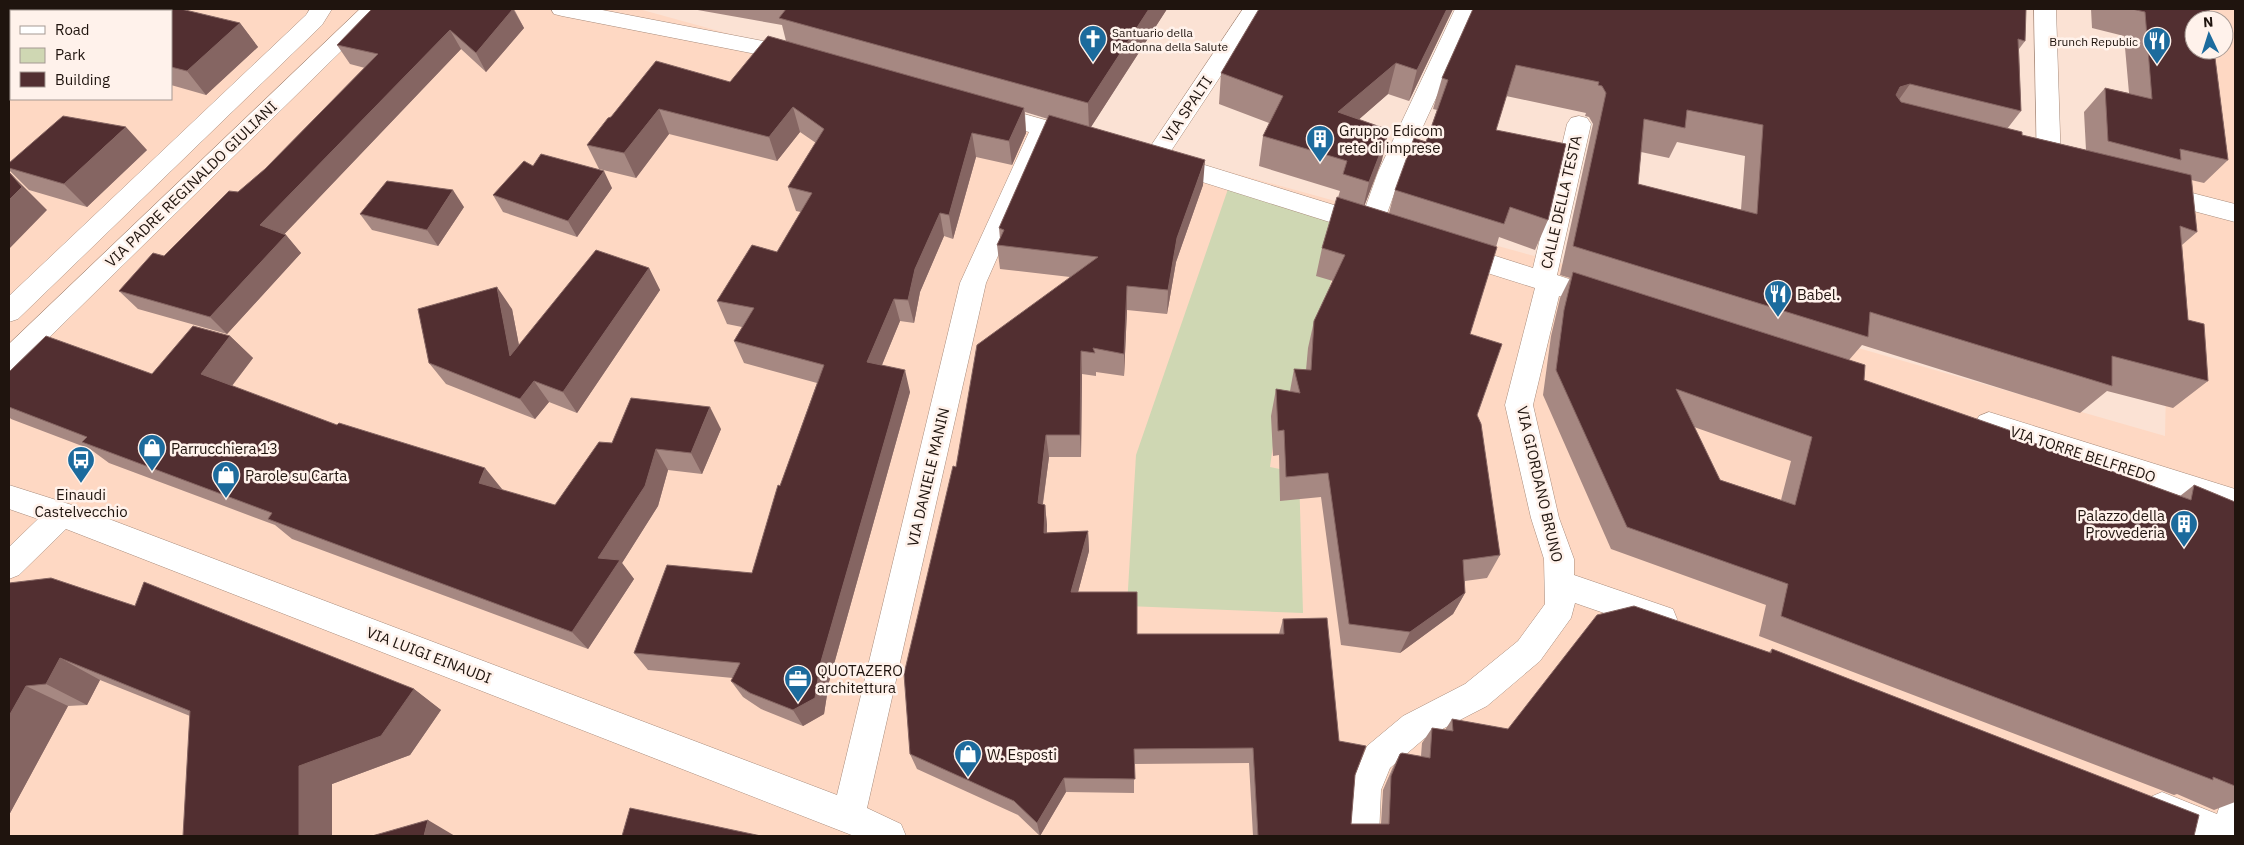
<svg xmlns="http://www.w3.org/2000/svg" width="2244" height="845" font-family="'IBM Plex Sans',sans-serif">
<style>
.built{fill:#fed8c3;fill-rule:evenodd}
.green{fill:#cfd7b3}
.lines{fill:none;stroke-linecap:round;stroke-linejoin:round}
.pedestrian-casing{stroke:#a88b7b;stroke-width:1}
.minor-casing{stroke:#a88b7b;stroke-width:1}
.pedestrian{fill:#fff;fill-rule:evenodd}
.minor{fill:#fff;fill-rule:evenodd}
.wall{fill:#a68882;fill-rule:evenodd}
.shaded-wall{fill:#856562}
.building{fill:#522f31;stroke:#856562;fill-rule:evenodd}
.labels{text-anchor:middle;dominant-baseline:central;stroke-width:5;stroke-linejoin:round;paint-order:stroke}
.far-poi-label{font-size:12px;fill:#1f140e;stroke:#fff2eb;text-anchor:start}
.street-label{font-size:15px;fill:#1f140e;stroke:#fff2eb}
.poi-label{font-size:15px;fill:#1f140e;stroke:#fff2eb;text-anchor:start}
</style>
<rect width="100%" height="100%" fill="#fbe2d4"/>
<path class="built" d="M9,9H639L1632,283L2165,436L2174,9H2235V836H9ZM11,11H171V99H11ZM2194,20H2224V50H2194Z"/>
<path class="green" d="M1228,189L1342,223L1303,427L1276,423L1270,467L1299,473L1303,613L1127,606L1136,455Z"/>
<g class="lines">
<defs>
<path id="pedestrian" d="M2235,791V836H2189L2150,821L2145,809L2150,797L2162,792L2217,814L2223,796Z"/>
<path id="minor" d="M310,9H332L322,25L18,319L9,322V296L306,15Z
M360,9H384L18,368L9,371V344Z
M551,9H597L763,41L801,52L804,57L801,62L793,65L761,55L562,16L554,14Z
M1243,9H1265L1169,154L1363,214L1378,172L1455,9H1477L1402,172L1380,233L1371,235L1161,169L1159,166L1154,168L1146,165L1142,159L1146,153Z
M2034,9H2056L2061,166L2057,172L2049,175L2041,172L2037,166Z
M989,104L1088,132L1092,138L1088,144L1080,146L1050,138L986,283L867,808L901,824L906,836H854L66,529L19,575L9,579V547L38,519L9,509V485L72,505L837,795L960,283L1029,132L981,118L977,112L981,106Z
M1579,116L1587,118L1591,124L1557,275L1609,292L1613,299L1609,306L1600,309L1559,296L1533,405L1559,518L1574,559V575L1673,609L1677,619L1673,629L1662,633L1575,603L1571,618L1540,661L1487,706L1425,738L1390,768L1381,790L1379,836H1345L1349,790L1367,746L1403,716L1465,684L1518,641L1545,604L1544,559L1531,518L1505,405L1535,288L1446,260L1442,253L1446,246L1455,243L1533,268L1567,124L1571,118Z
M2157,184L2235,204V222L2148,199L2145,193L2148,187Z
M1989,412L2235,489V513L1979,432L1975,424L1979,416Z"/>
</defs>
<use href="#pedestrian" class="pedestrian-casing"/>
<use href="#minor" class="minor-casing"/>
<use href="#pedestrian" class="pedestrian"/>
<use href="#minor" class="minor"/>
</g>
<path class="wall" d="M372,9H514L524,28L486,72L461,49L284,234L286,235L301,253L227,334L138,309L119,291L164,256L265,169L365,68L350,64L337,45Z
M692,9H1167L1091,127L1203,185L1176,262L1167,314L1127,310L1124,376L1096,372V376L1082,374L1081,457H1049L1043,504L1045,505L1047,525V533L1088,531L1089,551L1078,592L1137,634H1279L1283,619L1355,775L1351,824H1381L1383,790L1392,769L1400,754L1421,756L1422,743L1432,728L1445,730L1452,719L1508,729L1769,652L1772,649L2194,836H1253L1249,763L1134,764V793L1066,792L1040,836L1018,815L917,769L910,754L956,467L1070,277L1000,269L997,245L1000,239L999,228L1048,119L1025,112L1026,133L1012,165L976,157L953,239L944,236L920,292L914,323L900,321L882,365L910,392L829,682L824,714L803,726L761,709L743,697L731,681L733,678L648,670L634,653L752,573L780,486L817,383L744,363L734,341L742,327L727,324L717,301L777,252L801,212L796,211L788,187L816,143L800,132L777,161L669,134L636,178L599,169L587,145L611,117L730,82L786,41L782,25Z
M1453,9L1409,101L1388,94L1359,119L1382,160L1364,206L1389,213L1395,190L1426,142L1437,110L1433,109L1442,78L1473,9H2026L2025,41L2019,49L2021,111L2007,129L2022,135L2086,150L2084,112L2105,88L2129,93L2124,36L2092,28L2091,9H2209L2228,160L2204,183L2191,180L2197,232L2182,245L2188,320L2208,381L2173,408L2107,391L2080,413L1862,345L1849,360L1864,380L2023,439L2180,496L2194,485L2235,502V802L2214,810L2177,794L2174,795L1759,636L1766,605L1611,549L1543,395L1551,336L1560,298L1570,278L1560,275L1593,124L1589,117L1585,116L1586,113L1506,96L1496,130L1548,220L1535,250L1499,237L1496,247L1470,334L1477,415L1500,555L1487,578L1465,581V593L1453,614L1400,653L1341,645L1321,497L1280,501L1279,455L1273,456L1271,416L1276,389L1290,391L1294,369L1306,370L1308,348L1314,321L1333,281L1316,276L1322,248L1340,191L1259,166L1263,136L1269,123L1219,104L1221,73ZM1677,142L1745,156L1741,210L1638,184L1641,152L1669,158ZM1694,427L1791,461L1781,500L1720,480Z
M171,11L240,23L258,47L206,95L171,85Z
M147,150L87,207L29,190L9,170V163Z
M533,166L612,188L577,237L503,212L493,195Z
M464,207L438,246L372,230L360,214Z
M649,268L660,290L577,413L549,402L535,419L446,384L429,363L512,309L519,345Z
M230,336L253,358L232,386L502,489V490L555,505L612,443L721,429L702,474L668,470L658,506L622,563L634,579L588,649L292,539L275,525L109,463L90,449L11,419L9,417V372L152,374Z
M9,583L135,606L414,689L441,710L410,755L332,784L190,716L100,680L87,705L68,706L9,815Z"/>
<path class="shaded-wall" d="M513,9L524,28L486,72L476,53Z
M1149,9H1167L1089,130L1088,103Z
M1447,9H1453L1409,101L1417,70Z
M240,23L258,47L206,95L187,71Z
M450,30L461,49L276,243L260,225Z
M1396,63L1388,94L1332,143L1338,112Z
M1910,84L1888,115L1878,118L1900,87Z
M793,107L800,132L777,161L769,137Z
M1024,108L1026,133L1012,165L1009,141Z
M659,109L669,134L636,178L624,153Z
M126,127L147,150L87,207L64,184Z
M1389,130L1382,160L1362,212L1369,182Z
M972,133L976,157L953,239L949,215Z
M1205,160L1203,185L1176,262L1167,314L1168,290L1177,238Z
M604,171L612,188L577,237L568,221Z
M9,172L47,210L9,249Z
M453,190L464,207L438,246L427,230Z
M940,213L944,236L920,292L914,323L908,300L915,269Z
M286,235L301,253L227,334L210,317Z
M649,268L660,290L577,413L563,392Z
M1127,286V310L1124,376V354Z
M497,287L512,309L525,377L510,356Z
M894,299L900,321L874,384L867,362Z
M230,336L253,358L224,396L201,374Z
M1081,351L1082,374L1081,457L1080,435Z
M905,370L910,392L829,682L824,714L803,726L793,710L820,665Z
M534,381L549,402L535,419L520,399Z
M710,407L721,429L702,474L691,453Z
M1046,435L1049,457L1040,523L1038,503Z
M656,449L668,470L658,506L622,563L634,579L588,649L572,632L598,558Z
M485,468L502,489L496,503L479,483Z
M1045,505L1047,525L1046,552L1044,533Z
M1088,531L1089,551L1073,611L1071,592Z
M1465,593L1453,614L1400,653L1410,632Z
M60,658L100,680L87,705L46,684Z
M26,686L68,706L9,815V716Z
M414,689L441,710L410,755L332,784V836H299V766Z
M1064,778L1066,792L1040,836L1037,823Z
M428,820L455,836H424Z"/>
<path class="building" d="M84,9H181L240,23L187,71L171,67V11H82Z
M372,9H513L476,53L450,30L260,225L286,235L210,317L119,291L153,253L164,256L229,191L238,192L265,169L378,54L337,45Z
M786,9H1149L1088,103L779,18Z
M1259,9H1447L1417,70L1396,63L1338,112L1389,130L1369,182L1343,174L1347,161L1263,136L1283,96L1221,73Z
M1473,9H2026L2025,41L2018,39L2021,111L1910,84L1900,87L1896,95L1901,102L2022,132V135L2191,175L2197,232L2180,226L2188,320L2204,324L2208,381L2112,356V386L1870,312L1868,337L1573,246L1606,93L1602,86L1598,85L1599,82L1516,65L1496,130L1566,144L1548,220L1510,207L1504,224L1395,190L1414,138L1426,142L1448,80L1442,78ZM1687,110L1763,125L1757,214L1638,184L1644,119L1685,128Z
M2132,9H2209L2210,20H2194V50H2214L2228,160L2180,149L2181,160L2108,141L2105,88L2152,99L2145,12Z
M768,36L1024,108L1009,141L972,133L949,215L940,213L915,269L908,300L894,299L867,362L905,370L820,665L815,698L793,710L750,693L731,681L740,663L634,653L667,565L752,573L778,485L780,486L824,365L734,341L754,308L717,301L752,245L777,252L812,193L788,187L824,129L793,107L769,137L659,109L624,153L587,145L608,118L611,117L656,61L730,82Z
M1049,115L1205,160L1177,238L1168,290L1127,286L1124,354L1093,348L1095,353L1081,351L1080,435H1046L1038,503L1045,505L1044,533L1088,531L1071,592H1137V634H1284L1283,619L1327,618L1339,741L1366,746L1355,775L1351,824H1389L1391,776L1400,754L1402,753L1430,758L1432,728L1453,731L1452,719L1508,729L1597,615L1634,606L1771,653L1772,649L2199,815L2194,836H1258L1253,748L1134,749L1135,779L1064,778L1037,823L1014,801L910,754L904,674L953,466L956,467L977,345L1098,257L997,245L1004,230L999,228Z
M63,116L126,127L64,184L9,168V163Z
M541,154L604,171L568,221L493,195L524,161L533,166Z
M9,172L22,187L9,200Z
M387,181L453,190L427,230L360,214Z
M1337,197L1497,247L1470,334L1502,344L1477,415L1481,424L1500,555L1463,560L1465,593L1410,632L1349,624L1328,473L1286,477L1284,430L1278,431L1276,389L1300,393L1294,369L1311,370L1314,321L1345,255L1322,248Z
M596,250L649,268L563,392L534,381L520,399L429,363L418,309L497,287L510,356Z
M1573,272L1865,365L1864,380L2023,435V439L2191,500L2194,485L2235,502V786L2213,777V780L1781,616L1788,584L1627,527L1556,370L1564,310ZM1676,389L1812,437L1795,505L1720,480Z
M193,326L230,336L201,374L337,425L339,423L485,468L479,483L555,505L599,442L612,443L631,398L710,407L691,453L656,449L645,486L598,558L620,560L572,632L268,519L272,513L82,442L87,437L9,407V372L46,336L152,374Z
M51,578L135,606L144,582L414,689L381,736L299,766V836H183L190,711L60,658L46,684L26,686L9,716V583Z
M630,808L761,836H622Z
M428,820L424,836H372Z"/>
<defs>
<symbol id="church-pin" viewBox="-11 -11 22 30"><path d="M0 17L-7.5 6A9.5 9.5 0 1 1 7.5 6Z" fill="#1c6b9d" stroke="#fff2eb"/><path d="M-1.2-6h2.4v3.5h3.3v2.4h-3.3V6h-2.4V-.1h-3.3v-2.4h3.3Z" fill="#fff"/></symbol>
<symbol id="restaurant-pin" viewBox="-11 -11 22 30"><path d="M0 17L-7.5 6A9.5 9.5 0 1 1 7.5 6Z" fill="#1c6b9d" stroke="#fff2eb"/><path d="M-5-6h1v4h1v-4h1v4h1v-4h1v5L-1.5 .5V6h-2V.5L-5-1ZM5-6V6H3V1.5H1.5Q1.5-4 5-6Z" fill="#fff"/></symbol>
<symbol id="building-pin" viewBox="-11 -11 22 30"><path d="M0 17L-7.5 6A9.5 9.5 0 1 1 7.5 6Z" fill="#1c6b9d" stroke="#fff2eb"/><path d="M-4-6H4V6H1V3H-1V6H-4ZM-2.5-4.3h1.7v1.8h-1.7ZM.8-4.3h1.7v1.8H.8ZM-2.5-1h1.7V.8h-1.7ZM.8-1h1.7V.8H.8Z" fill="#fff"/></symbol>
<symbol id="shop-pin" viewBox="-11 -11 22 30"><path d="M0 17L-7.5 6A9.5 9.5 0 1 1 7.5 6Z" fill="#1c6b9d" stroke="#fff2eb"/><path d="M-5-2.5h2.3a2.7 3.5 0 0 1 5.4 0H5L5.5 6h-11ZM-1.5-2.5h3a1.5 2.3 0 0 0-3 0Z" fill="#fff"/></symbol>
<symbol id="bus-pin" viewBox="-11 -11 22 30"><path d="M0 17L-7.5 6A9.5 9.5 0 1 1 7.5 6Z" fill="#1c6b9d" stroke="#fff2eb"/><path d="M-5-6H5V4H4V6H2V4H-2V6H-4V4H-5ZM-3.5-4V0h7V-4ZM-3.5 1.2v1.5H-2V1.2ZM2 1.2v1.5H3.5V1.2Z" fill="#fff"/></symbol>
<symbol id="office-pin" viewBox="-11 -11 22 30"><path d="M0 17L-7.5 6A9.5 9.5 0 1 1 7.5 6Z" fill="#1c6b9d" stroke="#fff2eb"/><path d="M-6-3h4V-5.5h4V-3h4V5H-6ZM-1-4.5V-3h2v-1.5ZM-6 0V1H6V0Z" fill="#fff"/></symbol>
</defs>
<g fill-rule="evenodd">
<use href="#church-pin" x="1077" y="23" width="32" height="43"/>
<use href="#restaurant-pin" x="2141" y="25" width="32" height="43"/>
<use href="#building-pin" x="1304" y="123" width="32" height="43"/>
<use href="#restaurant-pin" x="1762" y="278" width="32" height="43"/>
<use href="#shop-pin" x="136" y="432" width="32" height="43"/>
<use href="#bus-pin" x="65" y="444" width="32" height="43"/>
<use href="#shop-pin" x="210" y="459" width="32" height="43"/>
<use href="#building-pin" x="2168" y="508" width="32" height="43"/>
<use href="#office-pin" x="782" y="663" width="32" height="43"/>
<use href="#shop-pin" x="952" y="738" width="32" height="43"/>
</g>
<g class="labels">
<g class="far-poi-label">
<text x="1112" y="32">Santuario della<tspan x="1112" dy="14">Madonna della Salute</tspan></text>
<text x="2138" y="41" text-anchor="end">Brunch Republic</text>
</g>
<g class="street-label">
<text transform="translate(1187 109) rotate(-56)">VIA SPALTI</text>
<text transform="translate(191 184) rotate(-44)">VIA PADRE REGINALDO GIULIANI</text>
<text transform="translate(1561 202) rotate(-77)">CALLE DELLA TESTA</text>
<text transform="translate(2083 454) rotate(18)">VIA TORRE BELFREDO</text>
<text transform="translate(928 477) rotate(-77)">VIA DANIELE MANIN</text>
<text transform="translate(1540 484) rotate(77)">VIA GIORDANO BRUNO</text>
<text transform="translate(429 655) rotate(21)">VIA LUIGI EINAUDI</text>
</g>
<g class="poi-label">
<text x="1339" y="130">Gruppo Edicom<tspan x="1339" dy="17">rete di imprese</tspan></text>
<text x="1797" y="294">Babel.</text>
<text x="171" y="448">Parrucchiera 13</text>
<text x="245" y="475">Parole su Carta</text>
<text x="81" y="494" text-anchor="middle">Einaudi<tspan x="81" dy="17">Castelvecchio</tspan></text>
<text x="2165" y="515" text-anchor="end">Palazzo della<tspan x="2165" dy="17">Provvederia</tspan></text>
<text x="817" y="670">QUOTAZERO<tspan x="817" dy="17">architettura</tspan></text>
<text x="987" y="754">W. Esposti</text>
</g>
</g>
<rect width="2244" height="845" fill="none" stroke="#1f140e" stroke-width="20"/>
<rect x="10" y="10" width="162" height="90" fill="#fff2eb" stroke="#a59993"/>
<rect x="20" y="26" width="25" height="8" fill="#ffffff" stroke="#a59993"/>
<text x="55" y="35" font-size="15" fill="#1f140e">Road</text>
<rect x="20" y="48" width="25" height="15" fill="#cfd7b3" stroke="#a59993"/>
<text x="55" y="60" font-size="15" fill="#1f140e">Park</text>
<rect x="20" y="72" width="25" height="15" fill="#522f31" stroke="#a59993"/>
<text x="55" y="85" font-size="15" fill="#1f140e">Building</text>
<g transform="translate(2209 35) rotate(356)"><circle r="24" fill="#fff2eb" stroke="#a59993"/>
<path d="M0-4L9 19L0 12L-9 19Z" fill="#1c6b9d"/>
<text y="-8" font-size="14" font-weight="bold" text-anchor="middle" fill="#1f140e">N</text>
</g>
</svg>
